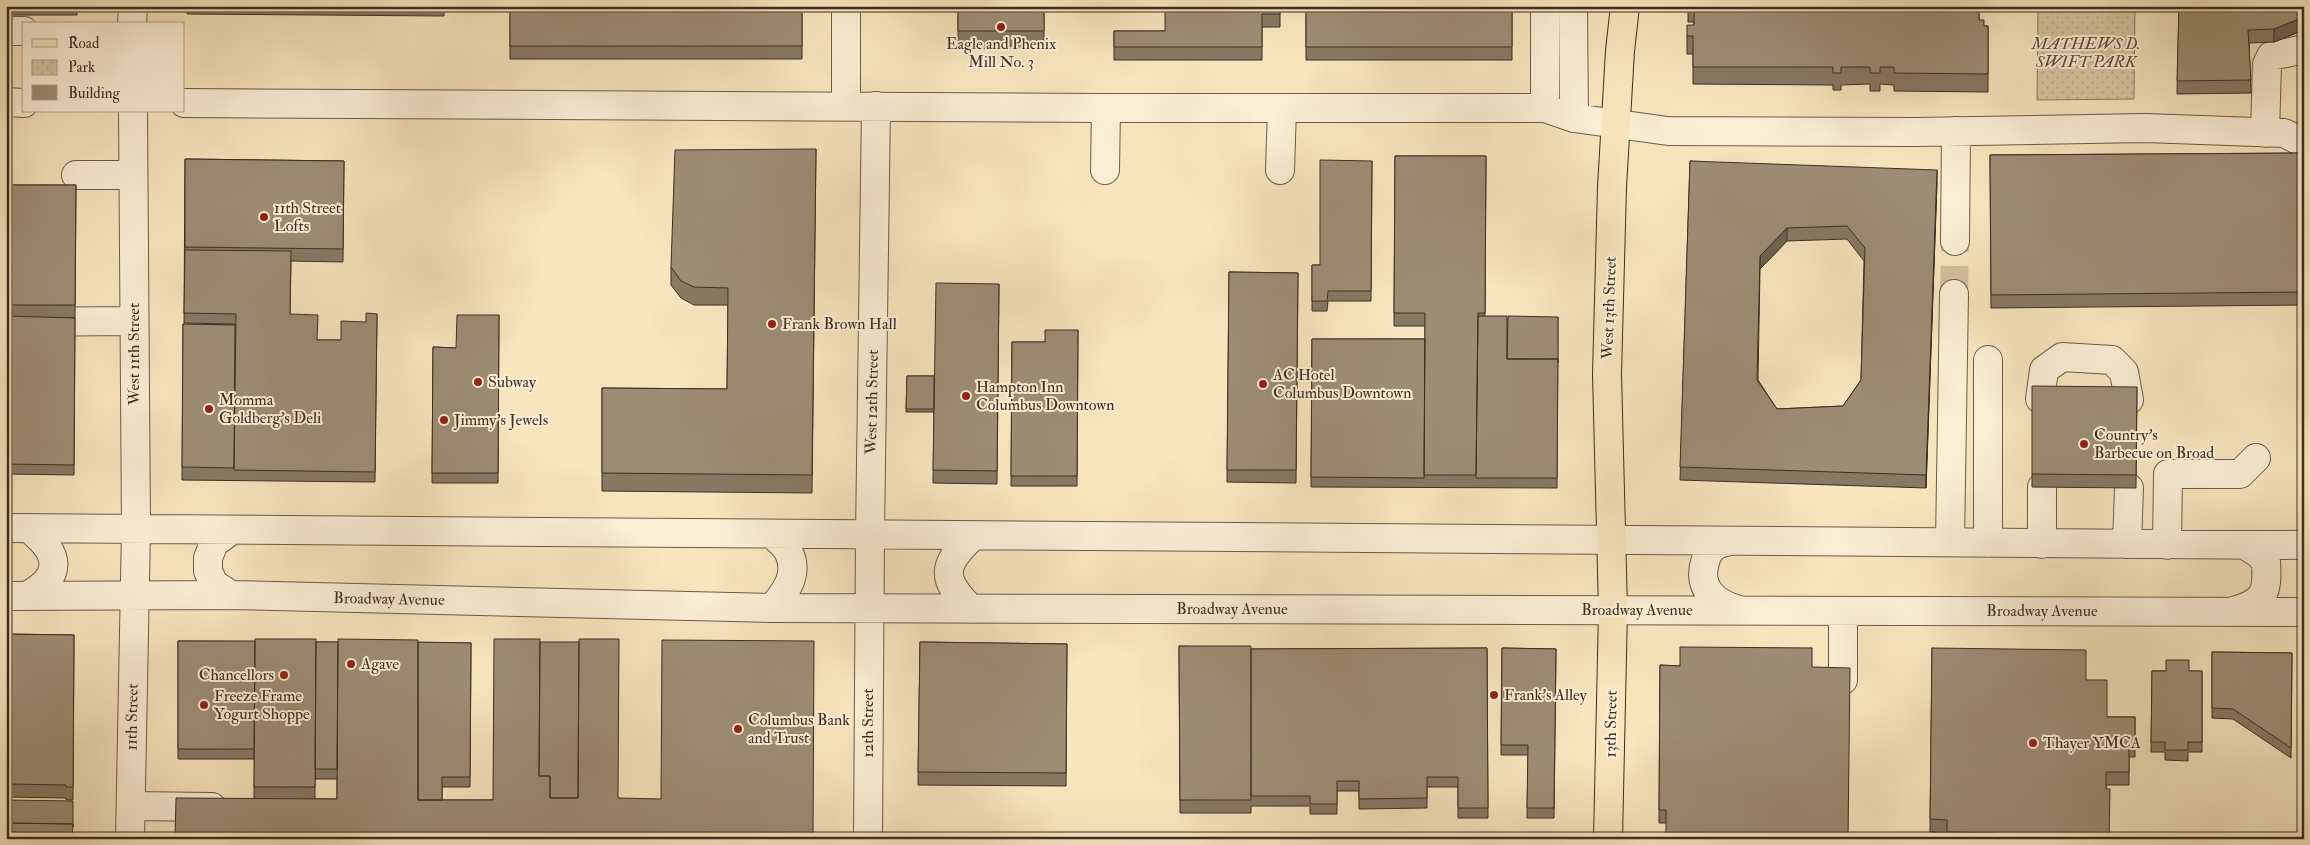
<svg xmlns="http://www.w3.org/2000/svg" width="2310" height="845" font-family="'IM FELL Double Pica',serif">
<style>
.park{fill:url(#park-dots);stroke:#8a7a64}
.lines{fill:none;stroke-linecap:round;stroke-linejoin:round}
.minor-tunnel{stroke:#d2c09e;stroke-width:28;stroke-dasharray:28 14;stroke-linecap:butt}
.minor-casing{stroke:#6b5c4a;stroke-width:30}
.major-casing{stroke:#3c2e24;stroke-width:30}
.minor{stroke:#faeed4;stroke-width:28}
.major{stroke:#f7e5bd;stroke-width:28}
.wall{fill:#877964;stroke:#3c2e24;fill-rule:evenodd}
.shaded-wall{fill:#6e6351;stroke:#3c2e24}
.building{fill:#9d8d74;stroke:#3c2e24;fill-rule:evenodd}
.poi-dot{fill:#8f2418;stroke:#faeed4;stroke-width:2}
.labels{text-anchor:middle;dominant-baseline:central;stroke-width:4;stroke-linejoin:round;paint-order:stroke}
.poi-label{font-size:16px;fill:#3c2e24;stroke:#faeed4;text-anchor:start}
.park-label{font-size:16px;font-style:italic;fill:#5b4c3d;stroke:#faeed4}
.street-label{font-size:16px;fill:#3c2e24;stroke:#faeed4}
</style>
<defs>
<pattern id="park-dots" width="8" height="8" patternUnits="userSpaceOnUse" patternTransform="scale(1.25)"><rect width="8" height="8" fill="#d7c6a3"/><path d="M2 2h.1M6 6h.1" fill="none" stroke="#b9aa8c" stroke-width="1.8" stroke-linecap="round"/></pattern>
</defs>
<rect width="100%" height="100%" fill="#f7e5bd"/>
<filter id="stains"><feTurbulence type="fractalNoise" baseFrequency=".004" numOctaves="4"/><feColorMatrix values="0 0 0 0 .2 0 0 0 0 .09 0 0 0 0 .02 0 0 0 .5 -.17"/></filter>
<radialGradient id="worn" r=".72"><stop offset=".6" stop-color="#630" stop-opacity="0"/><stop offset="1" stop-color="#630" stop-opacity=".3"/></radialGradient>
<path class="park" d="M2038,6H2135L2134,99L2037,100Z"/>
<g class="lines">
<path class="minor-tunnel" d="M1954,294L1955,241"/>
<defs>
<path id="minor" d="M846,6V106
M1545,6V108
M1573,6L1574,118
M132,24L133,6
M6,31H24
M6,102L24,103
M184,103L1106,108H1545L1574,118L1668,131L1915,132L2145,128L2284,133L2304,143
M2265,133L2267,64L2271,56L2300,50L2304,52
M1105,170L1106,108
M1280,170L1282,108
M76,175H133
M1955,241L1956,131
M6,322L134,321
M1988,360V543
M2040,399L2044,370L2062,357L2112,360L2124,372L2129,400
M2042,487V544
M6,528L2304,545
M772,534C777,539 785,545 788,551C800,573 786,592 772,608
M1730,541C1725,542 1719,543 1715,546C1710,549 1706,557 1705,562C1697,589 1716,604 1739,610
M1950,542L1954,294
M2127,544L2129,488
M2167,545L2168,474H2240L2256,458
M231,595L214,584L208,571V558L214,543L232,530
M6,596L231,595L772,608L2304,612
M27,596C65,575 59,552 28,528
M971,609C940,578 942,565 973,536
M2234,611C2264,602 2268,594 2266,562L2259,554L2245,545
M1843,680V611
M131,806L212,807
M130,839L136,529L133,111
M868,839L870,535L876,106"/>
<path id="major" d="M1608,839L1613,610L1607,374L1612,187L1620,51L1625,6"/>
</defs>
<use href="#minor" class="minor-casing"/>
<use href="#major" class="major-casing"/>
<use href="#minor" class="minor"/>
<use href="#major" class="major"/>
</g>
<path class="wall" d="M6,6H77V15H6Z
M187,6H444V16L187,14Z
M510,6H802V59H510Z
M958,6H1044V49L958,48Z
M1280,6V27H1262V60H1114V31H1165Z
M1306,6H1512V60H1306Z
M1688,6H1979V20L1984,26H1988V92L1894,91V85L1880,84V91H1870V84L1841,85V90H1833V85L1693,84V54H1687V36L1694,25V22H1688Z
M2179,6H2304V30L2274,42L2249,43L2251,93L2177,94Z
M816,149L812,493L602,491V388L727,389L728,305H694L681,298L671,285V267Z
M2304,153V305L1991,308L1990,155Z
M1395,156H1486L1485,316L1507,359L1558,317L1557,488L1311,487L1312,339H1425V326H1394Z
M185,159L344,161L343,262L291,261L290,314L318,340H341L377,314L375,482L182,480L183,324L235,325V324L184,323Z
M1372,161L1371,301H1328L1327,311H1312V265H1320Z
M1690,161L1937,182L1926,488L1680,480ZM1847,239L1864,261L1861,380L1843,406L1777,409L1758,380L1760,269L1787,241Z
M6,185H76L75,318H50H75L74,475L6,474Z
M1229,272L1298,273L1296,483L1227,482Z
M999,284L997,484L933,483L934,412H906L907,376H934Z
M499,315L498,483H432L433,347L456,348Z
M1078,330L1077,486H1011L1012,342H1045Z
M2137,387L2136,488L2032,487V474Z
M6,634L74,635L73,800H66V798L6,797Z
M178,641L471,643L470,787H442V800H493L540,642L618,798L813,839L254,799L255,684L254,759H178ZM315,666V779H337V799H315Z
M920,642L1067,644L1066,786L918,785Z
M1179,646L1251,649L1487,648L1488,818H1458V787H1427V808L1359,809V791H1337V814H1310V806H1251V813H1180Z
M1502,648L1556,649L1554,818H1527L1528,755H1501Z
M1812,648L1666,823H1659L1660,665L1680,666Z
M1932,648L2086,680L2107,717H2135V757H2129V785H2106L2109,839H1947V833L1930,832Z
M2212,652L2292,653L2291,758L2233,719L2212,718Z
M2152,671H2202V752H2188V761L2165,760V752H2151Z"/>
<path class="shaded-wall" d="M2304,17V30L2274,42V29Z
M1937,170V182L1926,488V475Z
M1787,228V241L1760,269V256Z"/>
<path class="building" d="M510,6H802V46H510Z
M958,6H1044V31H958Z
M1165,6H1280V14H1262V47H1114V31H1165Z
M1306,6H1512V47H1306Z
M1694,6H1979V20H1984V26H1988V74L1894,73V67H1880V73H1870V67H1841V73H1833V67H1693V36H1687V25H1694Z
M2179,6H2304V17L2274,29L2248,30L2251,80L2177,81Z
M816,149L812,475L602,473V388L727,389L728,288L694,287L681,281L671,267L675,150Z
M2304,153V292L1991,295L1990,155Z
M1395,156H1486L1485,313H1478L1476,475H1424L1425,313H1394Z
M185,159L344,161L343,249L185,247Z
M1320,160L1372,161L1371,291H1328L1327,301H1312V265H1320Z
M1690,161L1937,170L1926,475L1680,467ZM1847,226L1865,248L1861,380L1843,406L1777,409L1757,380L1760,256L1787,228Z
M6,185H76L75,305H6Z
M185,250L291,251L290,314L318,315L317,340H341V321L366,322V313L377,314L375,472L234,470L236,314L184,313Z
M1229,272L1298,273L1296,470H1227Z
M936,283L999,284L997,471L933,470Z
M457,315H499L498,473H432L433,347L456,348Z
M6,316L75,318L74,465L6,464Z
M1478,316H1507V359H1558L1557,478H1476Z
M1508,316L1558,317V363V359H1507Z
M183,324L235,325L234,468L182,467Z
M1045,330H1078L1077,476H1011L1012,342H1045Z
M1312,339H1425L1424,478L1311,477Z
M907,376H934V409H906Z
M2032,386L2137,387L2136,475L2032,474Z
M6,634L74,635L73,787H66V785L6,784Z
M255,639H316L315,787H254Z
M338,639L418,640V800H493L494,639H540L539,776H550V798H578L579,639H619L618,798L661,799L662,640L814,641L813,839H175L176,798L337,799Z
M178,641H255L254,749H178Z
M316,642H338L337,769H315Z
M418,642L471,643L470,777H442V800H418Z
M540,642H579L578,798H550V776H539Z
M920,642L1067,644L1066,773L918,772Z
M1179,646H1251V800H1180Z
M1680,647L1812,648V667L1850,668L1848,839H1666V810H1659L1660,665L1680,666Z
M1487,648L1488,808H1458V777H1427V798L1359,799V781H1337V804H1310V796H1251V649Z
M1502,648L1556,649L1554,808H1527L1528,745H1501Z
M1932,648L2086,650V680H2107V717H2135V744H2129V772H2106V789H2110L2109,839H1995V833L1947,832V820L1930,819Z
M2212,652L2292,653L2291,748L2233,709L2212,708Z
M2166,660H2189V671H2202V742H2188V750H2165V742H2151L2152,671H2166Z
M6,800L73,801V827V824L6,823Z
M6,823L73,824L72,839H6Z"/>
<g class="poi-dot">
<circle cx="1001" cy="27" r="5"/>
<circle cx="264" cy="217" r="5"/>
<circle cx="772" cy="324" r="5"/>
<circle cx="478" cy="382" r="5"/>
<circle cx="1263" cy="384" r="5"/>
<circle cx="966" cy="396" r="5"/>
<circle cx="209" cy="409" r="5"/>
<circle cx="444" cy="420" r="5"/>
<circle cx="2084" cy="444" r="5"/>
<circle cx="351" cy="664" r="5"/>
<circle cx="284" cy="675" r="5"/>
<circle cx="1494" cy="695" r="5"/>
<circle cx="204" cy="705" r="5"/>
<circle cx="738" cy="729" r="5"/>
<circle cx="2033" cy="743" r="5"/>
</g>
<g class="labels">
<g class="poi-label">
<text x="1001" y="44" text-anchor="middle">Eagle and Phenix<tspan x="1001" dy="18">Mill No. 3</tspan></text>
<text x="274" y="208">11th Street<tspan x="274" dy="18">Lofts</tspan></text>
<text x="782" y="324">Frank Brown Hall</text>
<text x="1273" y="375">AC Hotel<tspan x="1273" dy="18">Columbus Downtown</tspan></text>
<text x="488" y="382">Subway</text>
<text x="976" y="387">Hampton Inn<tspan x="976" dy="18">Columbus Downtown</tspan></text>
<text x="219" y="400">Momma<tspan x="219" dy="18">Goldberg's Deli</tspan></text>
<text x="454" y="420">Jimmy's Jewels</text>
<text x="2094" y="435">Country's<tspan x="2094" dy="18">Barbecue on Broad</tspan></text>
<text x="361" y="664">Agave</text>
<text x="274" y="675" text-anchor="end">Chancellors</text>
<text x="1504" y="695">Frank's Alley</text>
<text x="214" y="696">Freeze Frame<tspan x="214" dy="18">Yogurt Shoppe</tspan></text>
<text x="748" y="720">Columbus Bank<tspan x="748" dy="18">and Trust</tspan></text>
<text x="2043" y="743">Thayer YMCA</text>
</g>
<g class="park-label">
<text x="2086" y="44">MATHEWS D.<tspan x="2086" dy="18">SWIFT PARK</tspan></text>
</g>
<g class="street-label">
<text transform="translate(1609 308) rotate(-88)">West 13th Street</text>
<text transform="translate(134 354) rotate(-90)">West 11th Street</text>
<text transform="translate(872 402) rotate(-89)">West 12th Street</text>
<text transform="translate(389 599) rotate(1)">Broadway Avenue</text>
<text x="1232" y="609">Broadway Avenue</text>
<text x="1637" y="610">Broadway Avenue</text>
<text x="2042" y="611">Broadway Avenue</text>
<text transform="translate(132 717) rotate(-89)">11th Street</text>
<text transform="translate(868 723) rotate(-90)">12th Street</text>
<text transform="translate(1611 724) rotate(-89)">13th Street</text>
</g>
</g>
<rect width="2310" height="845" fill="none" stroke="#f7e5bd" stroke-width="25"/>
<rect x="8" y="8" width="2295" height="830" fill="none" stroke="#3c2e24" stroke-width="2.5"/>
<rect x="12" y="12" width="2285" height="820" fill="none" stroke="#3c2e24"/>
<rect x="22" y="22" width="162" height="90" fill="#faeed4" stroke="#aea18e"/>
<rect x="32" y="39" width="25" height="8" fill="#f7e5bd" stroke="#aea18e"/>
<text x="68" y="48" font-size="15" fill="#3c2e24">Road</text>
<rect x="32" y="60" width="25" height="15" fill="url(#park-dots)" stroke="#aea18e"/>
<text x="68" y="72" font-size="15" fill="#3c2e24">Park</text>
<rect x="32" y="85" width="25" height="15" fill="#9d8d74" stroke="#aea18e"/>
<text x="68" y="98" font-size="15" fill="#3c2e24">Building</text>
<rect width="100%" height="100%" filter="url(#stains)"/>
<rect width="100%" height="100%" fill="url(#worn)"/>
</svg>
